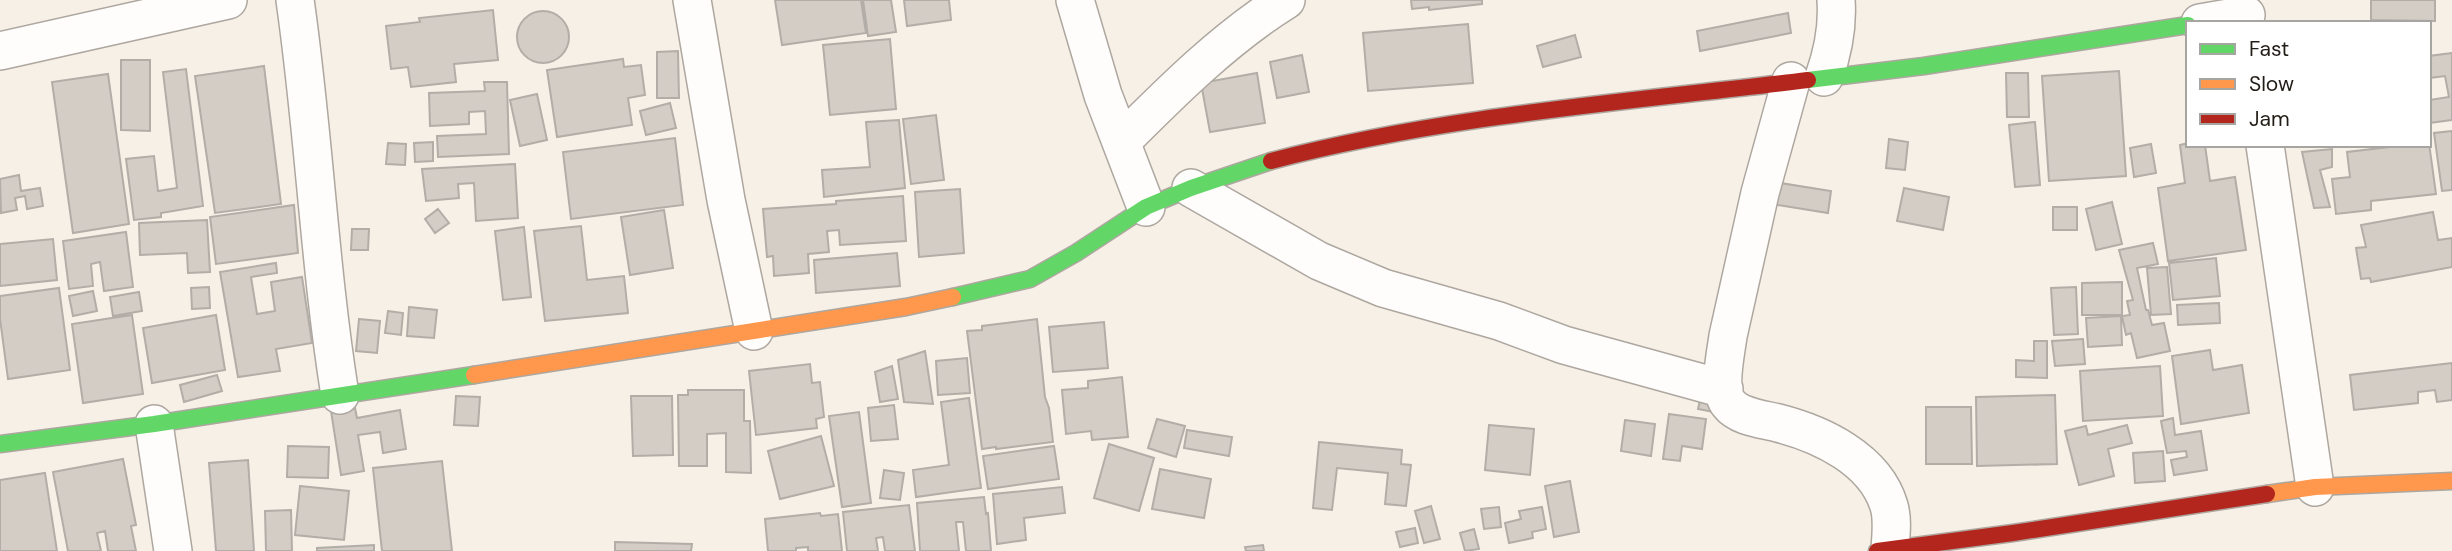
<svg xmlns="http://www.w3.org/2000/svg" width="2452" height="551" font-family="'DM Sans',sans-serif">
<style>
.building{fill:#d3cdc6;stroke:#b2ada6;stroke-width:2}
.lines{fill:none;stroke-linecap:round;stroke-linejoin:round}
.street-casing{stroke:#ada7a0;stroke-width:40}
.fast-casing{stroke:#ada7a0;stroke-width:19}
.slow-casing{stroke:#ada7a0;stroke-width:19}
.jam-casing{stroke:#ada7a0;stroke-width:19}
.street{stroke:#fefdfb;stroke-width:37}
.fast{stroke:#63d668;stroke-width:16}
.slow{stroke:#ff974d;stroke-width:16}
.jam{stroke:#b3261e;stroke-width:16}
</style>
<rect width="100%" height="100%" fill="#f7f0e7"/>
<path class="building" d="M775,0H861L866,33L782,45Z
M863,0H891L896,32L868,36Z
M904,0H949L951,20L907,26Z
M1411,0H1482V4L1429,10V7L1412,9Z
M2371,0H2435V21L2371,20Z
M493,10L498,60L454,64L456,82L411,87L408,67L391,69L386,26L420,22L419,18Z
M517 37a26 26 0 1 1 52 0a26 26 0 1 1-52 0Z
M1788,13L1791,33L1700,51L1697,31Z
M1468,24L1473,83L1368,91L1363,33Z
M1575,35L1581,57L1543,67L1537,46Z
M890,39L896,109L830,115L823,45Z
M678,51L679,98H657V52Z
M2452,53V120L2429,123V100L2449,97L2445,76L2429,78V56Z
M1302,55L1309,92L1277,98L1270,62Z
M623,59L624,67L641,65L645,95L628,98L632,125L557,137L547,70Z
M121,60H150V131L121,130Z
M264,66L281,204L215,213L195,76Z
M186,69L203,206L161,213V217L134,220L126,159L154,156L158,191L177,188L163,72Z
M2119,71L2126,176L2049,181L2042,76Z
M1257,73L1265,123L1210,132L1201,83Z
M2006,73H2028L2029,117H2007Z
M108,74L129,224L73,233L52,82Z
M484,82H507L509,154L438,157L437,136L486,134L485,111L469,112V124L430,126L429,93L485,91Z
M537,94L547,140L520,146L510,100Z
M670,103L676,128L646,135L640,111Z
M936,115L944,180L911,184L903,119Z
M899,120L905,188L824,197L822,170L870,167L866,122Z
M2035,122L2040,185L2015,187L2009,125Z
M2452,131V190L2442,191L2434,133Z
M675,138L683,205L571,219L563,152Z
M1889,139L1908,142L1905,170L1886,168Z
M433,142V161L415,162L414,143Z
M388,143L406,144L405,165L386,164Z
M2188,143V145H2205L2210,181L2235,177L2246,250L2168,261L2158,188L2185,183L2180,145Z
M2429,143L2436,194L2371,201V210L2336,214L2332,179L2350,177L2347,152L2407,145H2429Z
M2151,144L2156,173L2134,177L2130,148Z
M2332,149V167L2320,170L2330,207L2314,208L2302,152Z
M515,164L518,218L476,221L474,183L458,184L459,198L426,201L422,169Z
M19,175L21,191L40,188L43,206L27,209L25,196L15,198L17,210L1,213L0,179Z
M1774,182L1831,191L1828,213L1771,204Z
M1904,188L1949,197L1943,230L1897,221Z
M960,189L964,253L919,257L915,192Z
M903,196L906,241L840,245L839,230L827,231L829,252L808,254L809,273L774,276L773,256L767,257L763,209L836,204V201Z
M2112,202L2122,244L2096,250L2086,209Z
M294,205L298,253L216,264L210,217Z
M2053,207H2077V230H2053Z
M438,209L449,223L435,233L425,219Z
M664,210L673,268L630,275L621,217Z
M2433,212L2438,240L2452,238V267L2371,282L2370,278L2361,279L2356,248L2366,247L2361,225Z
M207,220L210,272L188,273L187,253L140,255L139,223Z
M581,226L587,280L624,276L628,313L545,321L534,231Z
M524,227L531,297L503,300L495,231Z
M352,229H369L368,250H351Z
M126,232L133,287L104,291L100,262L91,264L93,286L69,289L63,241Z
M53,239L57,280L0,286V244Z
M2153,243L2158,264L2137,268L2146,310H2148L2152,325L2164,323L2170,351L2137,358L2131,333L2126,335L2122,316L2130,315L2127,301L2133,300L2119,250Z
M897,253L900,286L816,293L814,260Z
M2216,258L2220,296L2173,300L2169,263Z
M276,263L277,273L251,277L257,314L275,311L271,282L302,277L312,343L276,349L280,371L238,377L220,272Z
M2167,267L2171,314L2151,315L2147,268Z
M2122,282V315H2082V283Z
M209,287L210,308L192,309L191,288Z
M2076,287L2078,334L2054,335L2051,288Z
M59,288L70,370L8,379L0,319V296Z
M93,291L97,311L73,316L69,296Z
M139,292L142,311L113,316L110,297Z
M2219,303L2220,323L2178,325L2177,305Z
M409,307L437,310L434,338L407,336Z
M388,311L403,313L401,335L385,333Z
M132,315L143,394L83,403L72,324Z
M216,315L225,370L152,383L143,328Z
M2121,316L2122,345L2088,347L2086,318Z
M359,319L380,321L377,353L356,351Z
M1037,319L1045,397L1049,408L1053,442L996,449V447L982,449L967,331L982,330V326Z
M1104,322L1108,368L1053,372L1049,327Z
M2083,339L2085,364L2055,366L2052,341Z
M2034,341H2047V378L2016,377V360L2034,361Z
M2210,350L2213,370L2242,365L2249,413L2181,424L2172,356Z
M925,351L933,404L904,402L898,360Z
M967,358L970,393L938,395L936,361Z
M2452,363V400L2437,402L2435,390L2418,392V403L2354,410L2350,375Z
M810,364L812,383L820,382L824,417L816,419L817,428L756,435L749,371Z
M892,366L898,399L880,402L875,372Z
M2160,366L2163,416L2083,421L2080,371Z
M217,375L222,391L184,402L180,385Z
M1122,377L1128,437L1092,440L1091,431L1066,434L1062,390L1088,388V381Z
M688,390H744V421H750L751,473L726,472V433L707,434V466H679L678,395H688Z
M2055,395L2057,464L1977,466L1976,397Z
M456,396L480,397L478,426L454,425Z
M631,396H672L673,455L633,456Z
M1701,396L1717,399L1714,412L1698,409Z
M969,398L981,488L916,497L913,470L949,465L941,402Z
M894,405L898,439L871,441L868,408Z
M1926,407H1971L1972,464H1926Z
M355,408L357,418L400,410L406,449L383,453L380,432L358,435L364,471L341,475L331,411Z
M859,412L871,503L842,507L829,416Z
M1669,414L1706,419L1702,449L1682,446L1680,461L1663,459Z
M2173,418L2175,435L2201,431L2207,470L2174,475L2171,460L2187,457L2186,451L2167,453L2161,421Z
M1157,419L1185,426L1176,457L1148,448Z
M1625,420L1655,424L1651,456L1621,451Z
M1489,425L1534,429L1530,475L1485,470Z
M2127,425L2132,443L2108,449L2114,476L2079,485L2065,431L2086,426L2088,435Z
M1187,430L1232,437L1229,456L1184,448Z
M821,436L834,486L780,499L768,451Z
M1319,442L1402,450L1401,464L1411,465L1406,506L1385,504L1388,473L1337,468L1332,510L1313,508Z
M1109,444L1154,458L1139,511L1094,498Z
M288,446L329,447L328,478L287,477Z
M1054,446L1059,479L988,489L983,456Z
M2163,451L2165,481L2135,483L2133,453Z
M123,459L136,525L131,526L136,551H108L105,531L97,533L101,551H68L53,472Z
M248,460L254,551H216L209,463Z
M442,461L452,551H382L373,468Z
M1160,469L1211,479L1204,518L1152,509Z
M884,470L904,473L900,500L880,498Z
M45,473L57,551H0V480Z
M1570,481L1579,532L1554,537L1545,486Z
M300,486L349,491L344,540L295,535Z
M1062,487L1065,513L1024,518L1026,540L997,544L993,494Z
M984,497L986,514L988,513L991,551H966L963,522H956L959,551H920L917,503Z
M909,505L915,551H885L883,537L876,538L878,551H847L843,512Z
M1431,506L1440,539L1424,543L1415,511Z
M1499,507L1501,527L1484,529L1481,509Z
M1542,507L1546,529L1532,532L1533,538L1509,543L1505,523L1521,519L1519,511Z
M291,510L292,551H266L265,511Z
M820,513L821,516L838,514L842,551H808V547L796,548V551H768L765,519Z
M1415,528L1418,543L1400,547L1396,532Z
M1474,529L1479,549L1465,551L1460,533Z
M615,542L692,544L691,551H615Z
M374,545V551H317V548Z
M1263,545L1264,551H1246L1245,547Z"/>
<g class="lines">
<defs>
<path id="street" d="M295,0C314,131 319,264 340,395
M692,0L726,200L754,331
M1075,0L1103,95L1146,207
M2200,23L2246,15
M0,51L228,0
M1824,77C1833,52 1838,27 1836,0
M1791,81L1760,193L1728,336C1726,352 1717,390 1729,404C1739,417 1762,419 1778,423C1821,434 1875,459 1889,506C1893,519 1891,535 1890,549
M1121,142C1172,91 1225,38 1286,0
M2265,145L2315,487
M1191,188L1319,261L1383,288L1499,321L1564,345L1724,389
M154,424L173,551"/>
<path id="fast" d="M1808,80L1924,66L2188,25
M953,297L1030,279L1076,253L1146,207L1191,188L1271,161
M0,444L154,424L474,375"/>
<path id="slow" d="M474,375L906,307L953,297
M2267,494L2315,487L2452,481"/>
<path id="jam" d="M1271,161C1446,115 1629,102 1808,80
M1877,551L2013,533L2267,494"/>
</defs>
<use href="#street" class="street-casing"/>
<use href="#fast" class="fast-casing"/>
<use href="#slow" class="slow-casing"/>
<use href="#jam" class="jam-casing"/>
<use href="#street" class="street"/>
<use href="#fast" class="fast"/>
<use href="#slow" class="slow"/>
<use href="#jam" class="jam"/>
</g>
<rect x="2186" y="21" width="245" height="126" fill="#ffffff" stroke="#a7a5a2" stroke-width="2"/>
<rect x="2200" y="44" width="35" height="10" fill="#63d668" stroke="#a7a5a2" stroke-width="2"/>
<text x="2249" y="56" font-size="21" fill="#221d17">Fast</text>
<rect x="2200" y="79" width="35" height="10" fill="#ff974d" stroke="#a7a5a2" stroke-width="2"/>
<text x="2249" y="91" font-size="21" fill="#221d17">Slow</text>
<rect x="2200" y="114" width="35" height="10" fill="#b3261e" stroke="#a7a5a2" stroke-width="2"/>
<text x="2249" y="126" font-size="21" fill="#221d17">Jam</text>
</svg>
